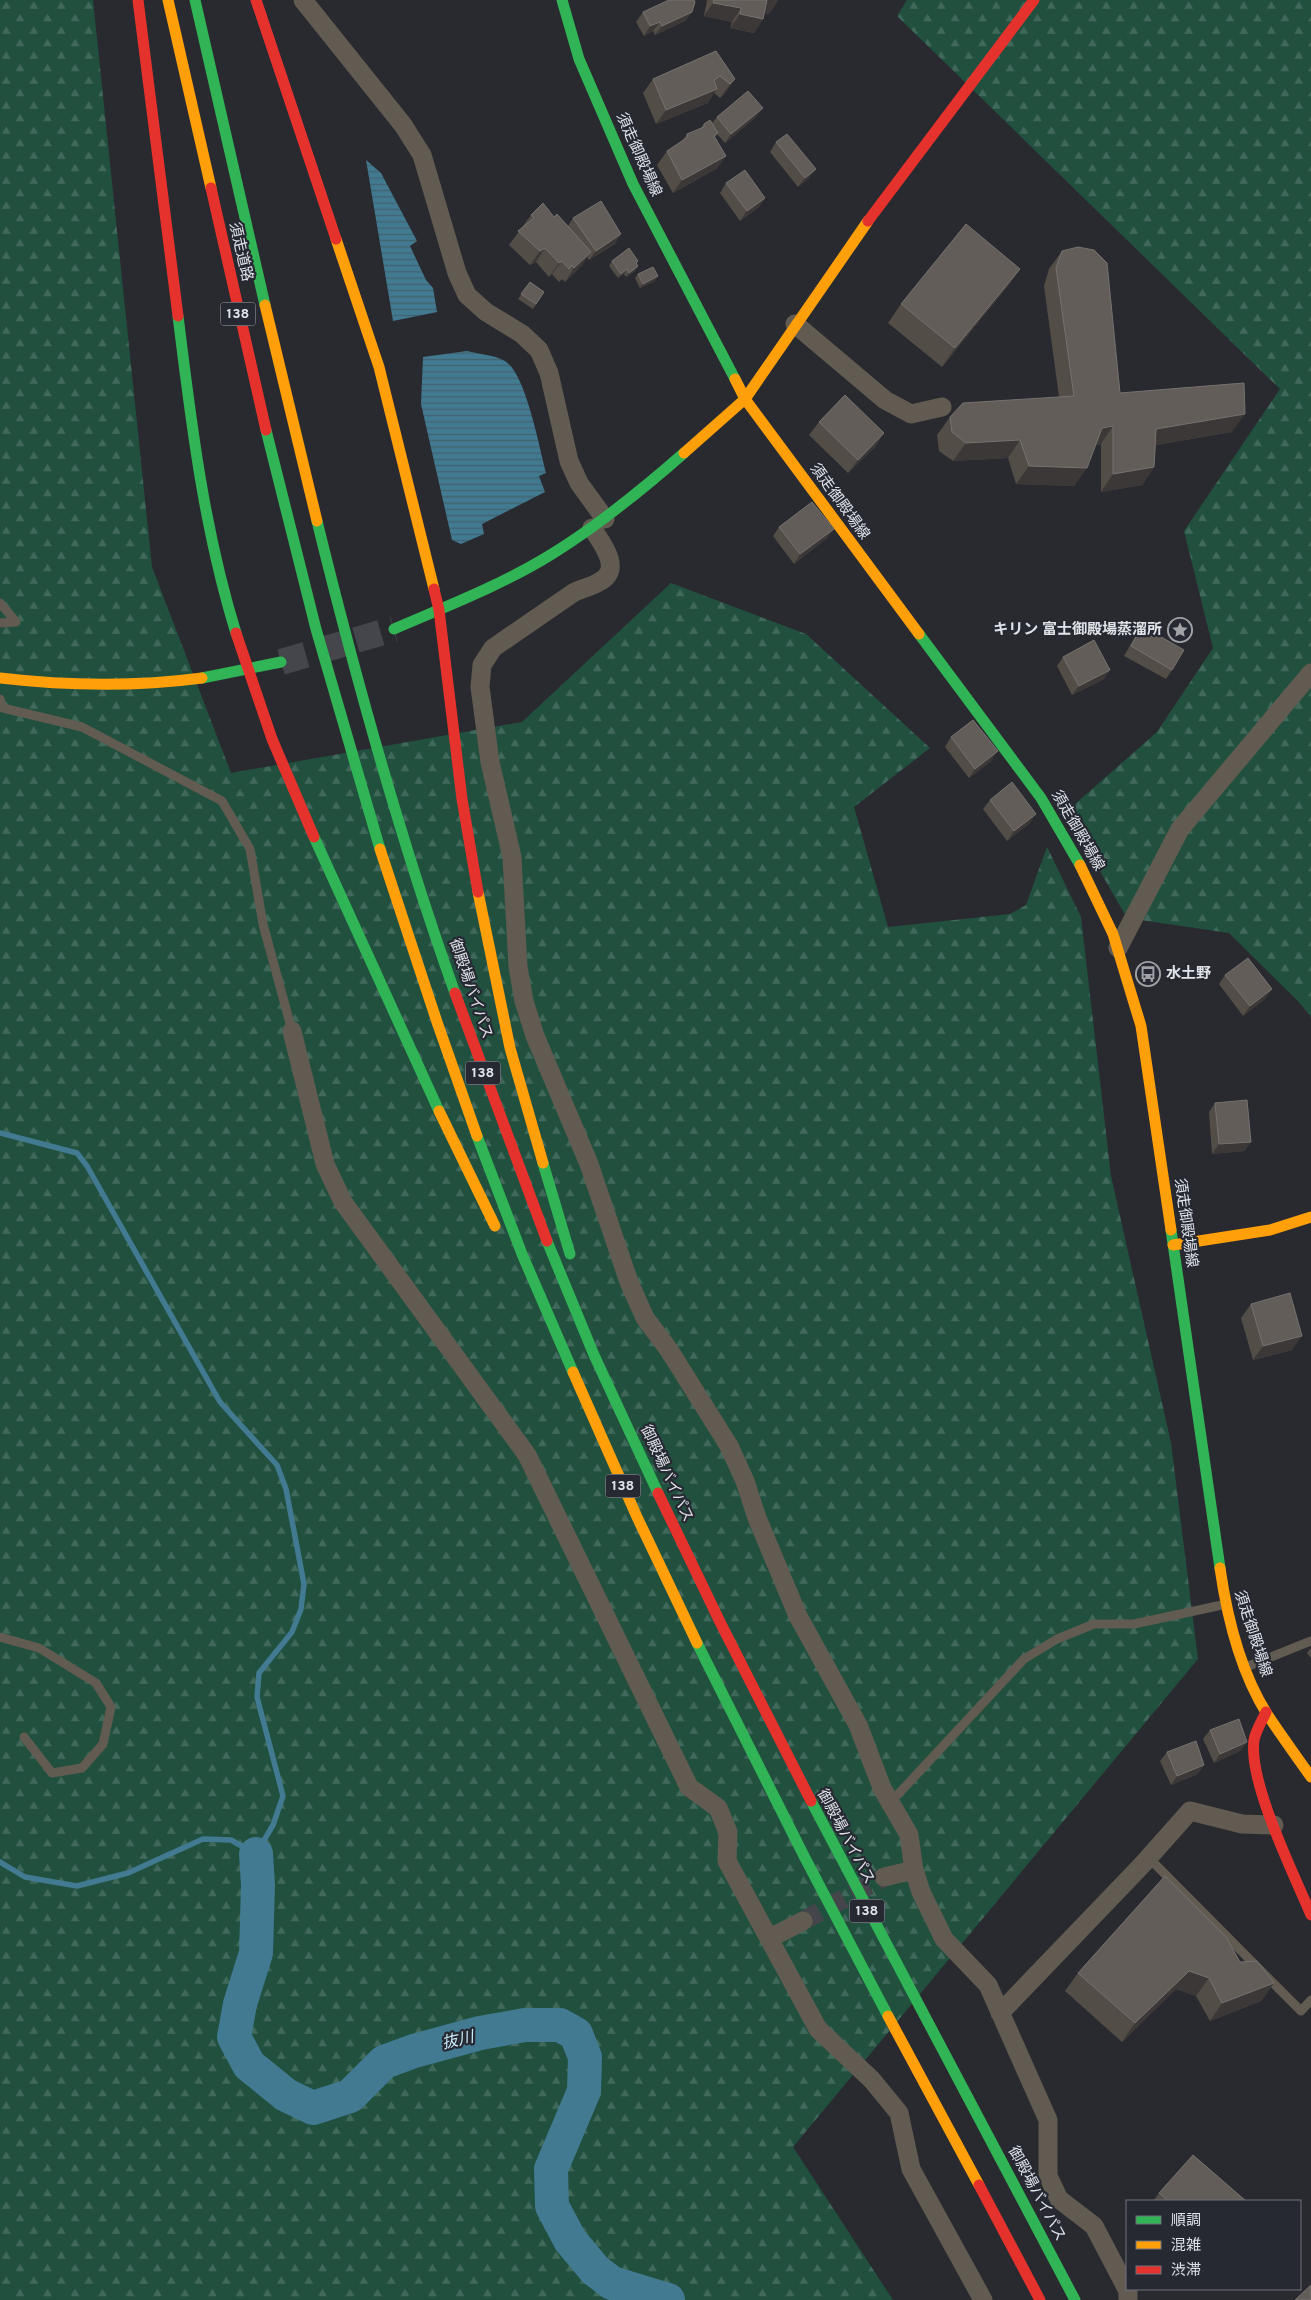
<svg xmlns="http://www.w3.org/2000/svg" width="1311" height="2300" font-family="Overpass,'Noto Sans JP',sans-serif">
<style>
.forest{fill:url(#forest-firs)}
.water{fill:url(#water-rules)}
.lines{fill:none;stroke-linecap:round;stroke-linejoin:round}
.stream{stroke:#427a91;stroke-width:5.5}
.river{stroke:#427a91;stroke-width:34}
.street-tunnel{stroke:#44464b;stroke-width:19;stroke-dasharray:19 9;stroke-linecap:butt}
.secondary-tunnel{stroke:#44464b;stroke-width:26;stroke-dasharray:26 13;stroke-linecap:butt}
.lane{stroke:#625b51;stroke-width:9}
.street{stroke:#625b51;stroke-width:19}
.fast{stroke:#30b455;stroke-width:11}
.slow{stroke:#ff9f0a;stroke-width:11}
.jam{stroke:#e5322d;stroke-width:11}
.wall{fill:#534d48}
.shaded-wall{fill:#3c3837}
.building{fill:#625d59;stroke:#767270}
.labels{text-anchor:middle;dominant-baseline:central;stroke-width:4.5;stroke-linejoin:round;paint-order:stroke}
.shield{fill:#262932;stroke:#a8abb1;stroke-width:1}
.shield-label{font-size:14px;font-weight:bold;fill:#e0e3e8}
.street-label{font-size:15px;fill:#e0e3e8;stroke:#262932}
.poi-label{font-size:15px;font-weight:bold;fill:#e0e3e8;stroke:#262932;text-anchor:end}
.water-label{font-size:16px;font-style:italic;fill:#c7eaf9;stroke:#262932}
</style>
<defs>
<pattern id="forest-firs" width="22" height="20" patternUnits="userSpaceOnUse" patternTransform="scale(1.25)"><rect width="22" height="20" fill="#21503f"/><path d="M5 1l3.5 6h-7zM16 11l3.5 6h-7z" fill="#41695b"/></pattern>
<pattern id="water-rules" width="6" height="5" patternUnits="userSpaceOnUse" patternTransform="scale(1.25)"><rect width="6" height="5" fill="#427a91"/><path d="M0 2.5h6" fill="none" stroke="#42626f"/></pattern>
</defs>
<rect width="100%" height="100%" fill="#292a2f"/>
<path class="forest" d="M0,0H93L152,567L231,773L522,722L671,583L806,634L930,748L854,807L888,927L1010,914L1026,905L1047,847L1081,917L1111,1176L1171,1443L1198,1659L793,2147L893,2300H0Z
M907,0H1311V1017L1300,1003L1229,933L1127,918L1066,812L1157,732L1213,648L1184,531L1280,389L897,16Z"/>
<path class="water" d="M366,160L381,173L417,241L410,246L426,280L433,288L437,312L393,321Z
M467,351C478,354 495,355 505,361C526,374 539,447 546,473L539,476L545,492L482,524L484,534L461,544L452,540L421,404L423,357Z"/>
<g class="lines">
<path class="stream" d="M0,1133L77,1153L87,1166L220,1402L277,1465L286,1489L304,1584L301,1609L292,1632L259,1673L257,1697L283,1796L273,1825L256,1854L231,1840L203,1839L128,1873L77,1886L25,1877L0,1862"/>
<path class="river" d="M256,1854L258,1885L256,1953L240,2004L234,2037L249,2065L286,2095L313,2108L350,2096L384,2062L414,2051L480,2033L525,2025H560L576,2034L585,2057L584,2091L551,2169L552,2206L570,2240L595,2270L612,2283L668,2300"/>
<path class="street-tunnel" d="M803,1921L884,1877"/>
<path class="secondary-tunnel" d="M281,662L394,629"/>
<path class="lane" d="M0,603L16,622L0,623
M0,699L3,708L82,727L222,801L250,849L263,924L292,1031
M0,1637L39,1648L96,1683L111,1707L103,1744L82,1768L52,1773L24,1737
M1246,1667L1311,1641
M890,1803L1024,1659L1057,1639L1094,1624H1134L1222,1605
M1149,1858L1301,2011L1311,2000"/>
<path class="street" d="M303,0L403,125L422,155L457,273L467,295L486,312L522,334L539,350L549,373L569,461L579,483L605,519
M795,324L885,400L911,414L942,407
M592,528C601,542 624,570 599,582C591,587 582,588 573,593L493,648L482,665L480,687L490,762L512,857L518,967L524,1001L535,1036L589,1164L629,1282L645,1318L669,1350L729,1446L745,1481L757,1518L798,1616L858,1725L882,1788L909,1835L914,1870L921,1892L944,1939L988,1985L1048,2120V2176L1059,2199L1094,2226L1128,2291V2300
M1118,948L1180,829L1311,673
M292,1031L325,1164L343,1202L527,1455L689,1787L718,1808L728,1832L727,1861L818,2029L872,2080L899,2113L911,2169L983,2300
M884,1877L914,1870
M770,1938L803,1921
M1000,2013L1142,1865L1190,1811L1242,1824L1274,1825"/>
<path class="fast" d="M195,0L265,305
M562,0L579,59L633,184L735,379
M178,316C191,422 204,530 236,633
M266,430L316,629L380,849
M317,521C356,680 400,839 455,993
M394,629C447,606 502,585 552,554C599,525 643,489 684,453
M919,634L1041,798L1080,865
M202,678L281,662
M314,837L439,1111
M477,1136L522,1254L573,1372
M543,1163L570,1254
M1171,1230L1220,1568
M547,1241L594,1355L658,1493
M697,1643L804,1856L888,2016
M811,1801L1075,2300"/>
<path class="slow" d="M168,0L211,188
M336,239L379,367L434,589
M265,305L317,521
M735,379L745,399L919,634
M684,453L745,399L868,221
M0,678C68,686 134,687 202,678
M380,849L437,1022L477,1136
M1080,865L1113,934L1141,1026L1171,1230
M478,892L510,1048L543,1163
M439,1111L495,1226
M1173,1245L1270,1230L1311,1217
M573,1372L637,1517L697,1643
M1220,1568C1227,1617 1240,1671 1267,1714C1281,1735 1296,1756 1311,1777
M888,2016L979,2185"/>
<path class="jam" d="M138,0L178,316
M256,0L336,239
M211,188L266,430
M868,221L1034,0
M434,589L439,610L462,799L478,892
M236,633L272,739L314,837
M455,993L547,1241
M658,1493L720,1622L811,1801
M1266,1712C1262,1721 1256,1730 1254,1740C1248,1782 1294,1874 1311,1915
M979,2185L1040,2300"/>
</g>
<path class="wall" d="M707,0H778L769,14L764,13L763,19L754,33L730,28L732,22L704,16Z
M643,12H692L685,21L655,35L653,31L644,36L636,22Z
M716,51L735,79L725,93L720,98L714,93L708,103L656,124L643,93L653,79Z
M717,117H756L725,143L717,134L715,137L726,156L716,169L673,193L657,165L667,151L682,141L687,134L701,128L704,124L712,123Z
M776,142L816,169L809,178L798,187L770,152Z
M726,183L765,198L759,207L740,221L720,193Z
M531,215L554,217L568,226L573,218L615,244L589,260L587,257L582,265L565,282L562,279L559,282L552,274L549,277L536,262L530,265L509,245Z
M1062,251L1120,393L1232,432L1156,445L1154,467L1142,485L1101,492V444L1096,445L1074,486L1016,484L1008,458L953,461L939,451L937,435L950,417L1059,397L1044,286L1049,269Z
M612,261L636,264L638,266L635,271L626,277L624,274L618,278L609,266Z
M1020,269L1007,287L942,367L888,323L901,304Z
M638,274L655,281L640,288L635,278Z
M530,282L544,292L533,309L518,299Z
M819,422L884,433L875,447L848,473L809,435Z
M779,527L834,529L827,538L794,564L773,536Z
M1142,626L1172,670L1166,679L1124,656L1136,635Z
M1063,657L1104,679L1072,695L1057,666Z
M951,737L991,761L969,778L945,747Z
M990,800L1030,823L1007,841L983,809Z
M1225,975L1266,998L1243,1016L1219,984Z
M1215,1103L1251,1142L1244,1151L1212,1154L1209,1112Z
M1251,1304L1292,1350L1253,1360L1241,1318Z
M1311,1648V1658L1307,1653Z
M1210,1730L1247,1742L1240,1751L1214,1763L1203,1739Z
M1167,1752L1198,1774L1171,1785L1160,1761Z
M1240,1962L1274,1983L1261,2001L1210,2021L1196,1996L1176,1989L1122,2042L1065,1991L1078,1973Z
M1159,2193L1246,2201H1153Z"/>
<path class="shaded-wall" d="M766,0H778L769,14L758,12Z
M713,3L741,8L732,22L704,16Z
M692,12L685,21L655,35L662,26Z
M740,14L763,19L754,33L730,28Z
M660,22L653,31L644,36L650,26Z
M735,79L725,93L720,98L730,84Z
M717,89L708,103L656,124L666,110Z
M763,108L756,117L725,143L731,134Z
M726,156L716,169L673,193L682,180Z
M816,169L809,178L798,187L805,178Z
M765,198L759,207L740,221L747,211Z
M621,234L615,244L589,260L596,251Z
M545,248L536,262L530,265L540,251Z
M591,252L582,265L565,282L574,268Z
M562,261L552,274L549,277L559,263Z
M638,266L635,271L626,277L629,273Z
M627,269L624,274L618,278L621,274Z
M1020,269L1007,287L942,367L955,348Z
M658,276L655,281L640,288L643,284Z
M1245,414L1232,432L1144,447L1156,429Z
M1113,426L1101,444L1090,446L1102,428Z
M884,433L875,447L848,473L858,460Z
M1020,440L1008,458L953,461L966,443Z
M1029,466L1087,468L1074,486L1016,484Z
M1154,467L1142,485L1101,492L1113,474Z
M834,529L827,538L794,564L800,554Z
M1110,670L1104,679L1072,695L1079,686Z
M998,751L991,761L969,778L975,769Z
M1036,814L1030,823L1007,841L1014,831Z
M1272,989L1266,998L1243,1016L1250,1006Z
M1251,1142L1244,1151L1212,1154L1219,1144Z
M1302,1336L1292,1350L1253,1360L1263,1346Z
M1247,1742L1240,1751L1214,1763L1220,1754Z
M1204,1765L1198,1774L1171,1785L1177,1776Z
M1189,1971L1209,1978L1196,1996L1176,1989L1122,2042L1135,2023Z
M1274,1983L1261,2001L1210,2021L1222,2003Z"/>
<path class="building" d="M669,0H694L695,2L692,12L662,26L660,22L650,26L643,12Z
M714,0H767L763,19L740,14L741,8L713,3Z
M716,51L735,79L730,84L720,76L714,80L717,89L666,110L653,79Z
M748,91L763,108L731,134L717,117Z
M710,120L718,133L714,136L726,156L682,180L667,151L688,137L687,134L704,127V124Z
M787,134L816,169L805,178L776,142Z
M745,170L765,198L747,211L726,183Z
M601,201L621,234L596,251L573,218Z
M543,203L554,217L557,214L591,252L574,268L572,265L569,269L562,261L559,263L545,248L540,251L518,231L534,218L531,215Z
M966,224L1020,269L955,348L901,304Z
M1078,247L1094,250L1107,263L1120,393L1244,383L1245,414L1156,429L1154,467L1113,474V426L1102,428L1087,468L1029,466L1020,440L966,443L952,432L950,417L963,403L1074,396L1056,268L1062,251Z
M629,248L638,261L636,263L638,266L629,273L627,269L621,274L612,261Z
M653,267L658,276L643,284L638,274Z
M530,282L544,292L536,304L521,294Z
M845,395L884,433L858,460L819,422Z
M812,502L834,529L800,554L779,527Z
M1142,626L1184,650L1172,670L1131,646Z
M1094,640L1110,670L1079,686L1063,657Z
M973,720L998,751L975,769L951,737Z
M1012,782L1036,814L1014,831L990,800Z
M1248,958L1272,989L1250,1006L1225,975Z
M1247,1100L1251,1142L1219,1144L1215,1103Z
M1290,1293L1302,1336L1263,1346L1251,1304Z
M1239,1719L1247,1742L1220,1754L1210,1730Z
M1196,1741L1204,1765L1177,1776L1167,1752Z
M1165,1876L1226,1937L1240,1962L1257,1961L1274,1983L1222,2003L1209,1978L1189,1971L1135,2023L1078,1973Z
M1193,2155L1246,2201H1168L1159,2193Z
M1311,2285V2300H1295Z"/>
<defs>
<symbol id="sight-ring" viewBox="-11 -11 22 22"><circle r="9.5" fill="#262932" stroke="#a0a2a7" stroke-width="1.5"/><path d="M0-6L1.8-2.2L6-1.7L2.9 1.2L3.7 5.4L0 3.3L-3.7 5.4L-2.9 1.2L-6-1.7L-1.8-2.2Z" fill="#a0a2a7"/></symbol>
<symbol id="bus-ring" viewBox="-11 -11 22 22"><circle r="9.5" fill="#262932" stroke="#a0a2a7" stroke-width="1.5"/><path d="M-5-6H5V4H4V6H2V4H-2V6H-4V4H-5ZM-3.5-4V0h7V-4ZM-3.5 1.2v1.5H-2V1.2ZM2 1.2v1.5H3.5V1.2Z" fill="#a0a2a7"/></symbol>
</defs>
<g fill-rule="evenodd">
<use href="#sight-ring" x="1166" y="616" width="28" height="28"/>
<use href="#bus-ring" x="1134" y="960" width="28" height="28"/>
</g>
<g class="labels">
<g class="shield">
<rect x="220.5" y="302.5" width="35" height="23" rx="4"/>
<rect x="465.5" y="1061.5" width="35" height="23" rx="4"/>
<rect x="605.5" y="1474.5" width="35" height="23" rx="4"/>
<rect x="849.5" y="1899.5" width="35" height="23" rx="4"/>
</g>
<g class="shield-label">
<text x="238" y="314">138</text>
<text x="483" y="1073">138</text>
<text x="623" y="1486">138</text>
<text x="867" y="1911">138</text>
</g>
<g class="street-label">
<text transform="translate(638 155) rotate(66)">須走御殿場線</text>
<text transform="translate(240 252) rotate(77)">須走道路</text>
<text transform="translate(839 502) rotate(54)">須走御殿場線</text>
<text transform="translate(1077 831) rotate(60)">須走御殿場線</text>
<text transform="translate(470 989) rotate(71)">御殿場バイパス</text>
<text transform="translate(1185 1223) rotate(82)">須走御殿場線</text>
<text transform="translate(666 1474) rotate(65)">御殿場バイパス</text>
<text transform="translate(1252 1634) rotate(72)">須走御殿場線</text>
<text transform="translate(845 1837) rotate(62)">御殿場バイパス</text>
<text transform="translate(1036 2194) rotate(62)">御殿場バイパス</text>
</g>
<g class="poi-label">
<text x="1162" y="630">キリン 富士御殿場蒸溜所</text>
<text x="1166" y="974" text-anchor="start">水土野</text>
</g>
<g class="water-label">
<text transform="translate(458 2041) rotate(-13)">抜川</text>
</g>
</g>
<rect x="1126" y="2200" width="175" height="90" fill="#262932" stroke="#70737b"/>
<rect x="1136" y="2216" width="25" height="8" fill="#30b455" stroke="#70737b"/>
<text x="1171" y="2225" font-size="15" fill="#e0e3e8">順調</text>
<rect x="1136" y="2241" width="25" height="8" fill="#ff9f0a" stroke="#70737b"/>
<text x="1171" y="2250" font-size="15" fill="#e0e3e8">混雑</text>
<rect x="1136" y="2266" width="25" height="8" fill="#e5322d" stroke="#70737b"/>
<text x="1171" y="2275" font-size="15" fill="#e0e3e8">渋滞</text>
</svg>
